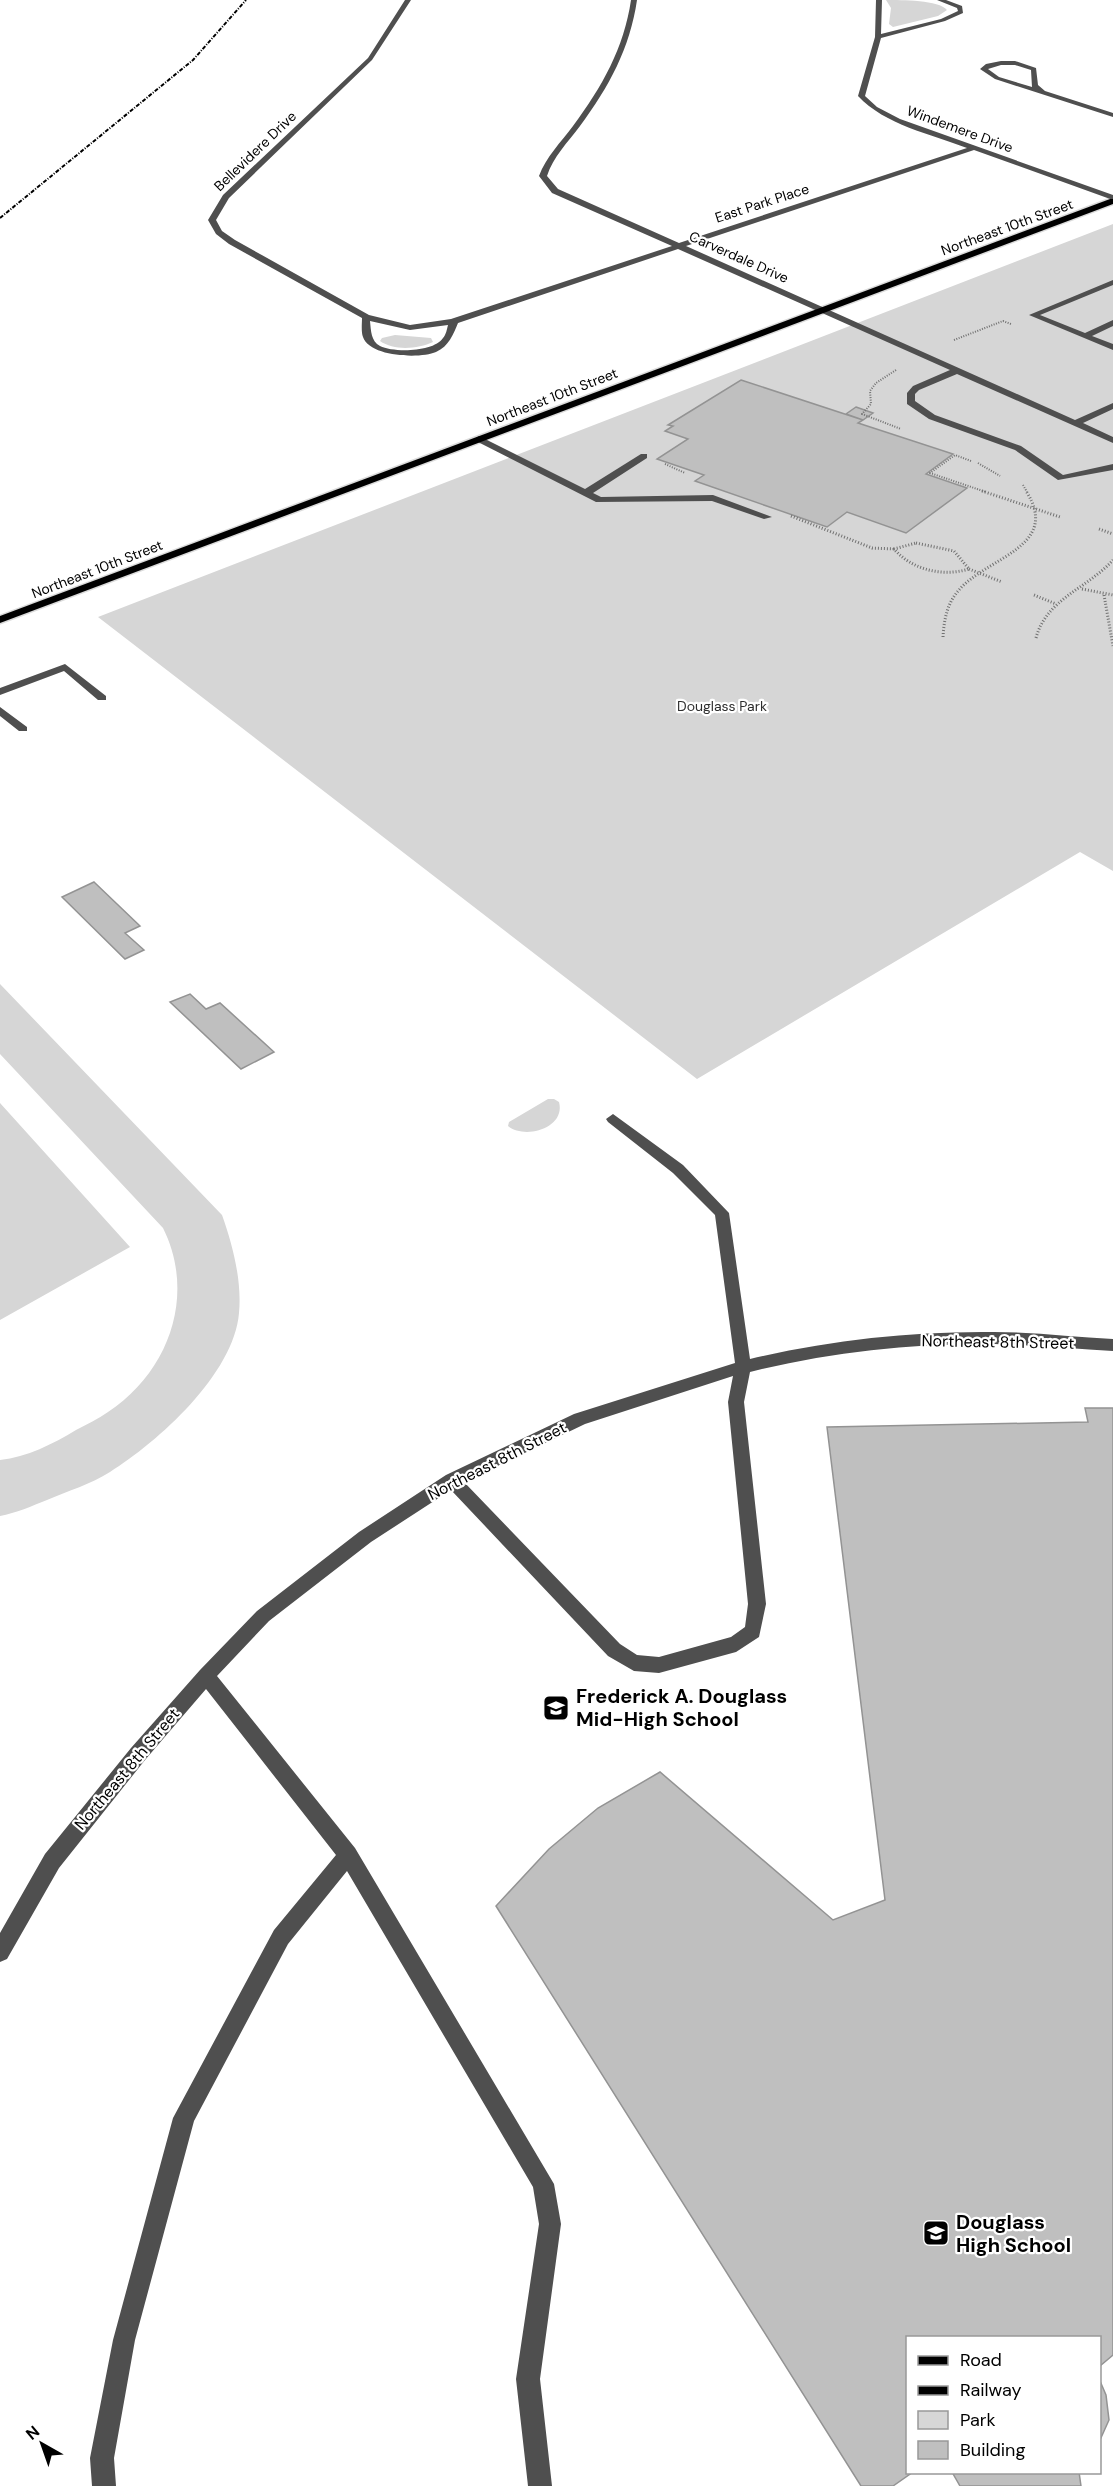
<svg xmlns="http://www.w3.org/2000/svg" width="1113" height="2486" font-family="'DM Sans',sans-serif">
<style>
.green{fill:#d6d6d6}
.building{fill:#bfbfbf;stroke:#939393;stroke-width:1.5}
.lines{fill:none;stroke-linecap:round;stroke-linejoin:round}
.major-casing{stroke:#dbdbdb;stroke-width:3}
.path-far1{stroke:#717171;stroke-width:2;stroke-dasharray:1 1.5;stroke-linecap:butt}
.path{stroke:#717171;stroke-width:3;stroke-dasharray:1 2;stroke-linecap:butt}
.minor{fill:#4f4f4f;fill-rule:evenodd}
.major{fill:#000;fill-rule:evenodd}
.rail{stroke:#000;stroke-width:2;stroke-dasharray:4 1.5 1 1.5;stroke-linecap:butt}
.labels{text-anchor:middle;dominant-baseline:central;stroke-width:4.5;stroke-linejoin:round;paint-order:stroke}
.far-street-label{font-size:14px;fill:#000;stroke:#fff}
.far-park-label{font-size:14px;fill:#2d2d2d;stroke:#fff}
.street-label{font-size:16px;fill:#000;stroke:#fff}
.near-poi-label{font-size:20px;font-weight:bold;fill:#000;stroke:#fff;text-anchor:start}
</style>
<rect width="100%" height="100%" fill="#fff"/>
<path class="green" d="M886,0C902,0 939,0 947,10L938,16L893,27L889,24L891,8Z
M1113,224V871L1080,852L697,1079L98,617Z
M395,335L431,338L433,342C418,349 394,351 380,341L382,338Z
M0,984L222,1215C233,1246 242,1281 239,1313C234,1374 158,1442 110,1472C91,1484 68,1491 47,1500C32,1506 16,1513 0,1516V1460C27,1457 53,1444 76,1430C87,1424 98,1419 108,1412C170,1371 196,1294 163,1228L0,1054Z
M548,1099H554L559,1102C566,1128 525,1140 508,1126L509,1122Z
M0,1103L130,1247L0,1320Z"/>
<path class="building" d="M741,380L863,420L858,423L953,454L926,474L967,488L906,533L847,512L827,527L695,481L704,475L657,459L688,439L665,431L673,426L668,425Z
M856,407L873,413L863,420L846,414Z
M94,882L140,926L125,933L144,950L125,959L62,897Z
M190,994L206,1009L220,1003L274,1052L241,1069L170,1002Z
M1085,1408H1113V2355L1100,2366V2338H908V2472H913L893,2486H861L496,1906L549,1849L598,1808L660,1772L833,1920L885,1900L827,1427L1088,1422Z
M1100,2381L1106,2395L1109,2420L1100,2440Z
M952,2472H1079L1081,2486H960Z"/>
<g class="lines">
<defs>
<path id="major" d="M1110,199H1113V204L0,623V616Z"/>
</defs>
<use href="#major" class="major-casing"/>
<path class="path-far1" d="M954,340L1003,321L1011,324
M896,370L876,383L870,391L871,404L862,414L901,429
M971,461L955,455L930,473L986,492
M978,463L1000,476
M665,464L685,473
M1023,485L1027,492"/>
<path class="path" d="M982,491L1060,517
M791,516L872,548L894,549
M1099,529L1113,534
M916,543L954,551L969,569C943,577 912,570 894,549Z
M969,569L1002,582
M1082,589L1113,595
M1034,595L1056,604
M1104,595L1113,646
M943,637C944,620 947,603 959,590C987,557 1062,547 1026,491
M1036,638C1046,599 1088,588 1113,560"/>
<path class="minor" d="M405,0H411L372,60L229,198L216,220L222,231L235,240L369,315L410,325L451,319L672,246L552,193L539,176C546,157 561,142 573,126C602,87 624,48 631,0H637C630,48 609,87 580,126C568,142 553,157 547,176L558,189L679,243L967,148C931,134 885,125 858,96L875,37L876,0H882L881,34L941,19L958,11L957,8L937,0H946L962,6L963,13L945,21L881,38L865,96L877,107L900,119L1113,195V200L974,150L686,246L1075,420L1113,403V409L1083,423L1113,437V443L957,374L919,390L915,394V401L935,415L1021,446L1063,475L1113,464V470L1058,480L1015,450L929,419L907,404V393L913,386L950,370L678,249L458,323C453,335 449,346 436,352C420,359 370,357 363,337C361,332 362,323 362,318L229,244L216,234L208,220L223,195L368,58ZM370,321L410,330L448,325C447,329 446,335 443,338C434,352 394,353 380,346C371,341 371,331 370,321Z
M1001,61H1015L1036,68L1038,85L1045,91L1113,113V117L995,79L980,69L986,64ZM1001,65H1015L1031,70L1032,87L999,77L988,69Z
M1113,280V285L1040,315L1085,333L1113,320V326L1092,336L1113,344V350L1029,315Z
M479,436L585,489L641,454H647V458L593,493L601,497L713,495L772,517L764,519L712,501L596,502L476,441L474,439Z
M65,664L106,696V700H98L64,671L0,695V688Z
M0,707L27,727V731H19L0,716Z
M613,1114L683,1165L729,1213L750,1359C829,1340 913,1331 994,1332C1034,1332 1074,1337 1113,1339V1351C1074,1349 1034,1345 994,1344C913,1343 829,1352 750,1372L744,1402L766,1604L759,1637L736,1652L659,1673L634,1671L608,1656L451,1490L371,1542L269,1621L217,1676L355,1848L554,2184L561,2224L540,2379L552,2486H528L516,2379L539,2224L533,2187L347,1871L288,1944L194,2121L135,2340L114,2458L116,2486H92L90,2458L113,2340L173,2118L274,1930L336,1855L206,1689L145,1760L59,1868L7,1959L0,1962V1933L45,1854L131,1748L200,1670L257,1611L359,1532L446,1475L574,1414L735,1363L715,1215L673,1173L608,1122L606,1119ZM733,1376L728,1402L748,1604L745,1627L731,1637L659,1657L637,1655L620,1644L464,1482L585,1424Z"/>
<use href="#major" class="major"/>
<path class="rail" d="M0,218L193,60L246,0"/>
</g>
<defs>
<symbol id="school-square" viewBox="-11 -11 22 22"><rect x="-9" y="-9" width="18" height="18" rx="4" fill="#000" stroke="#fff"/><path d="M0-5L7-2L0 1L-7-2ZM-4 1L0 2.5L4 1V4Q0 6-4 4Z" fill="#fff"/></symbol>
</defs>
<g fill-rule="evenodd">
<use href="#school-square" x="541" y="1693" width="30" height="30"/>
<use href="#school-square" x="921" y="2218" width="30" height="30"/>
</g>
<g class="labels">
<g class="far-street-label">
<text transform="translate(960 129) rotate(20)">Windemere Drive</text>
<text transform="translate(255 151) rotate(-44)">Bellevidere Drive</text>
<text transform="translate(762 203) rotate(-18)">East Park Place</text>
<text transform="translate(1007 227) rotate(-20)">Northeast 10th Street</text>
<text transform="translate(739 257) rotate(24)">Carverdale Drive</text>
<text transform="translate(552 397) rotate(-21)">Northeast 10th Street</text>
<text transform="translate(97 569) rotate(-21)">Northeast 10th Street</text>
</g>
<g class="far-park-label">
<text x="722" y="706">Douglass Park</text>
</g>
<g class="street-label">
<text transform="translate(998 1342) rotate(1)">Northeast 8th Street</text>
<text transform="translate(497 1461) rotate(-27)">Northeast 8th Street</text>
<text transform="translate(127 1769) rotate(-50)">Northeast 8th Street</text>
</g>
<g class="near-poi-label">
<text x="576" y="1696">Frederick A. Douglass<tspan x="576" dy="23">Mid-High School</tspan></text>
<text x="956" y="2222">Douglass<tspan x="956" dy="23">High School</tspan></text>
</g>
</g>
<rect x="906" y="2336" width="195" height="138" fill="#ffffff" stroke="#999999" stroke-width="1.5"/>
<rect x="918" y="2356" width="30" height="9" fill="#000000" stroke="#999999" stroke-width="1.5"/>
<text x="960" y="2366" font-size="18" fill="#000000">Road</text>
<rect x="918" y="2386" width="30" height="9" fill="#000000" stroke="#999999" stroke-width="1.5"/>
<text x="960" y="2396" font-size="18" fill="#000000">Railway</text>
<rect x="918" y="2411" width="30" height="18" fill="#d6d6d6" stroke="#999999" stroke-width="1.5"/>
<text x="960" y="2426" font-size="18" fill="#000000">Park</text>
<rect x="918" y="2441" width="30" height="18" fill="#bfbfbf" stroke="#999999" stroke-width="1.5"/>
<text x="960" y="2456" font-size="18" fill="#000000">Building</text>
<g transform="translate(42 2444) rotate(320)" stroke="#ffffff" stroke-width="4.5" paint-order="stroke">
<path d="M0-4.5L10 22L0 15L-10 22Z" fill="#000000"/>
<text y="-9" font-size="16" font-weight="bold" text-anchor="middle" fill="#000000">N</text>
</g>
</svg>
